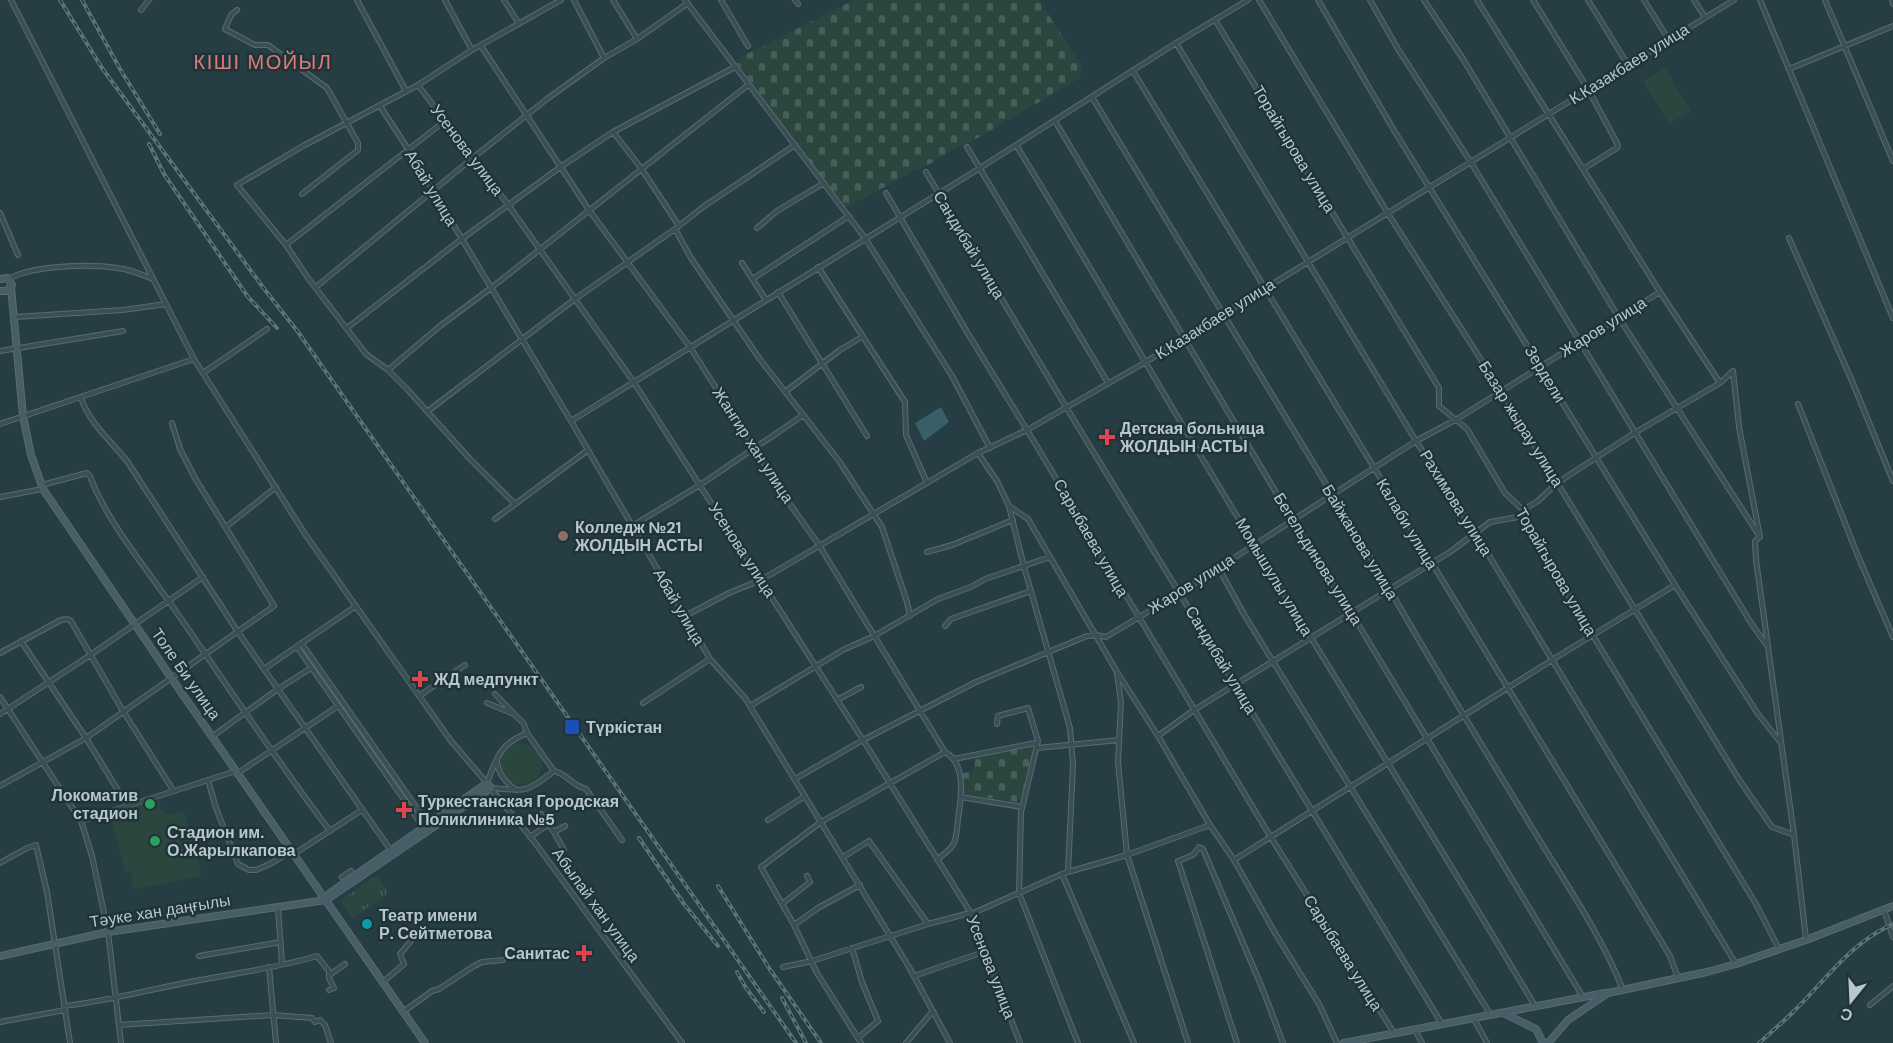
<svg xmlns="http://www.w3.org/2000/svg" width="1893" height="1043" font-family="'DM Sans',sans-serif">
<style>
.green{fill:#2a463e}
.cemetery{fill:url(#cemetery-stones)}
.park{fill:url(#park-tufts)}
.water{fill:#385e68}
.lines{fill:none;stroke-linecap:round;stroke-linejoin:round}
.street-casing{stroke:#596b70;stroke-width:6}
.secondary-casing{stroke:#596b70;stroke-width:8}
.street{stroke:#3b4e53;stroke-width:4}
.secondary{stroke:#485e66;stroke-width:6}
.rail-casing{stroke:#5d737a;stroke-width:4}
.rail{stroke:#1f3338;stroke-width:1.5;stroke-dasharray:4.5;stroke-linecap:butt}
.health-dot{fill:#e0444e;stroke:#1f3338;stroke-width:2}
.education-dot{fill:#8d6e63;stroke:#1f3338;stroke-width:2}
.transit-dot{fill:#1a4fb4;stroke:#1f3338;stroke-width:2}
.leisure-dot{fill:#2e9e5b;stroke:#1f3338;stroke-width:2}
.culture-dot{fill:#0f9aa8;stroke:#1f3338;stroke-width:2}
.labels{text-anchor:middle;dominant-baseline:central;stroke-width:5;stroke-linejoin:round;paint-order:stroke}
.street-label{font-size:16px;fill:#b8c7cc;stroke:#1f3338}
.poi-label{font-size:16px;font-weight:bold;fill:#b8c7cc;stroke:#1f3338;text-anchor:start}
.quarter-label{font-size:20px;letter-spacing:1.5px;fill:#dd7c76;stroke:#1f3338}
</style>
<defs>
<pattern id="cemetery-stones" width="16" height="16" patternUnits="userSpaceOnUse" patternTransform="scale(1.5)"><rect width="16" height="16" fill="#2a463e"/><path d="M2 7V4a2 2 0 0 1 4 0v3zM10 15v-3a2 2 0 0 1 4 0v3z" fill="#475f59"/></pattern>
<pattern id="park-tufts" width="24" height="20" patternUnits="userSpaceOnUse" patternTransform="scale(1.5)"><rect width="24" height="20" fill="#2a463e"/><path d="M3 7l-1-3M5 7V3M7 7l1-3M15 17l-1-3M17 17v-4M19 17l1-3" fill="none" stroke="#475f59"/></pattern>
</defs>
<rect width="100%" height="100%" fill="#263d43"/>
<path class="green" d="M1665,68L1691,111L1669,124L1643,81Z
M500 764a21 21 0 1 1 42 0a21 21 0 1 1-42 0Z
M159,800L161,810L169,815L181,812L185,814L202,876L133,890L131,873L126,874L110,816Z"/>
<path class="cemetery" d="M854,0H1039L1083,68L1080,78L969,143C949,148 934,165 914,171L845,208L737,63L739,58Z
M1031,746L1033,748L1021,798L1017,802L963,794L962,773L973,772L975,758Z"/>
<path class="park" d="M377,875L389,893L352,918L342,903L343,899Z"/>
<path class="water" d="M941,407L949,422L924,441L915,423Z"/>
<g class="lines">
<defs>
<path id="street" d="M11,0L194,359L305,534L451,741L487,783C497,757 500,744 527,733L554,771C525,793 528,791 492,788
M357,0L406,91
M445,0L472,50
M504,0L519,24
M574,0L604,58
M613,0L637,39
M685,0L865,238L952,376L990,448
M721,0L748,46
M795,0L798,4
M1259,0L1387,212L1501,391L1740,781L1772,827L1794,835
M1318,0L1395,132L1675,585L1758,714L1781,743
M1370,0L1398,49L1470,161L1751,623L1768,647
M1424,0L1463,59L1619,318L1760,537
M1477,0L1660,292L1720,383
M1533,0L1588,89L1618,145L1617,148L1583,169
M1588,0L1628,65
M1644,0L1669,40
M1694,0L1705,17
M1760,0L1893,318
M1825,0L1893,161
M1892,0L1893,4
M141,10L149,0
M237,10L231,15L225,29L255,45H268L327,88L358,143V150L302,194
M1215,20L1439,388V406L1467,429L1505,493L1523,510L1524,522L1756,904L1779,949
M1176,43L1416,441L1476,534L1736,964
M481,46L589,210L690,347L787,500L819,545L945,752C967,764 961,799 958,819C957,827 957,836 954,843C951,850 942,855 937,860
M1789,69L1893,26
M1133,71L1610,856L1670,956L1678,978
M418,85L509,206L633,381L863,740L969,910L1020,1043
M1092,97L1389,588C1435,670 1485,750 1534,831C1564,881 1602,936 1623,990
M380,106L408,149L571,421L710,659L745,698L909,967L950,1043
M1055,121L1293,521L1361,629L1583,997
M613,132L641,168L679,226
M1016,145C1086,258 1151,374 1220,488C1324,661 1432,832 1535,1006
M967,147L1108,383
M926,172L1066,407L1442,1024
M886,193L967,332L1027,430L1270,836L1394,1033
M0,213L18,255
M757,228L777,211L824,183
M675,229L691,258L759,358L839,461L882,527L907,602L910,616
M1789,238L1852,381L1893,481
M286,245L446,120
M742,263L766,300
M818,267L905,402L906,435L927,483
M754,278L849,216
M9,279C32,265 90,264 117,268C129,269 141,274 153,279
M316,287L474,157L547,99L604,58L637,39L688,3
M778,292L867,436
M15,317L123,310L166,304
M347,328L459,241L559,168L613,132L735,67
M0,351L123,331
M388,370L440,326L491,288L748,85
M1733,371L1739,427L1760,537L1755,541L1756,560L1794,835L1806,939
M203,373L267,329
M785,392L840,350L862,337
M81,398C90,424 110,440 127,461L238,632L392,852
M1798,404L1858,556L1893,637
M428,411L575,299L675,229L703,207L795,145
M571,421L980,168L1176,43L1248,0
M0,424L194,359
M978,453L997,481L1009,506L1024,567L1070,728L1073,765L1068,872L1062,874L1134,1043
M42,485L87,473L90,476C105,518 142,563 168,600C222,677 273,756 330,831
M0,497L42,489
M515,504L470,459L407,389L388,370L366,354L308,278L286,245L237,185L303,146L418,85L472,50L561,0
M1009,506L1028,519L1117,672L1158,736L1210,825L1234,860L1275,933L1319,1004L1337,1043
M1523,510L1538,501L1557,483L1636,432L1720,383L1732,372
M495,519L588,450
M632,526L700,485L802,416
M226,527L276,487
M927,552L952,545L1013,520
M1218,567L1245,616L1490,1014
M685,616L729,593L761,580L978,453L1027,430L1144,363L1734,0
M945,626L951,619L1031,591
M21,641L86,738L127,805
M302,644L428,824
M297,647L424,828
M0,653L61,620L67,619L71,621L123,711L173,790
M264,669L356,606
M1117,673L1121,702L1118,762L1127,855L1188,1043
M495,694L524,724L527,733
M419,696L465,665
M0,697L81,821L92,856L108,932L121,1043
M837,700L861,687
M487,703L514,714
M643,703L710,659
M750,706L843,650L874,636L938,599L971,587L985,579L1050,557
M0,714L89,656L203,577
M997,724L998,716L1028,708L1038,741L1021,812L1019,893L1078,1043
M213,736L278,689L311,668
M1158,736L1194,710L1450,552L1490,522L1523,516
M954,759L1035,743L1037,748L1119,740
M497,760C497,773 505,782 516,790
M554,771C567,774 571,785 586,789L622,840
M238,773L338,706
M795,779L863,740L976,682L1087,636L1096,635L1106,637L1181,592L1416,441L1457,419L1660,292
M208,780L216,808L238,864L249,870H256L272,863L291,851
M0,786L86,738L274,606L195,478L180,449L172,423
M491,789L533,840L682,1043
M961,797L1022,807
M541,814L554,832L565,826
M768,820L805,796
M81,821L236,771
M554,832L564,850
M530,837L549,824
M294,854L362,810
M843,857L869,841L928,924
M1234,860L1552,660L1675,585
M0,863L27,848L36,845L47,892L70,1043
M1068,872L1127,855L1210,825
M342,877L351,871
M782,904L810,882L807,876
M278,908L282,964
M1884,910L1893,937
M971,914L1062,874
M794,925L818,908L860,885
M852,948L862,982L878,1021L858,1038
M199,956L281,942
M269,967L276,1043
M783,967L812,961L928,924L970,913
M914,976L986,951
M383,982L404,964L400,954L415,936
M329,990L334,988L329,978V972
M1870,1005L1893,986
M64,1006C109,1001 151,989 195,981C236,973 277,968 317,956L331,974L345,964
M403,1012L432,991L439,989L474,966L482,962L503,960
M1474,1019L1487,1043
M0,1022L65,1010
M119,1025L273,1015L312,1018L315,1022L320,1020L325,1025L331,1043
M1415,1030L1422,1043
M861,1043L817,973L794,925L761,867L821,822L945,752
M906,1043L933,1011
M1237,1043L1178,861L1193,855L1199,847L1203,849L1263,990L1283,1043"/>
<path id="secondary" d="M0,279L8,278L12,285L7,291H0
M11,287L23,416L31,455L43,489L172,679L425,1043
M0,956L108,932L326,900L491,788L487,783L330,893L326,900
M1503,1013L1536,1029L1543,1043
M1344,1043L1605,993
M1548,1043L1568,1020L1608,993L1707,972L1736,964L1806,940L1893,906"/>
</defs>
<use href="#street" class="street-casing"/>
<use href="#secondary" class="secondary-casing"/>
<use href="#street" class="street"/>
<use href="#secondary" class="secondary"/>
<defs>
<path id="rail" d="M60,0L102,68L262,286L298,332L796,1043
M82,0L120,69L160,134
M149,144L164,174L248,297L277,328
M639,838L684,904L718,946
M718,886L769,968L821,1043
M737,972L746,988L764,1012
M782,998L806,1043
M1759,1043C1770,1033 1782,1023 1793,1012C1825,981 1851,942 1893,924"/>
</defs>
<use href="#rail" class="rail-casing"/>
<use href="#rail" class="rail"/>
</g>
<g class="health-dot">
<path d="M1104 428h6v6h6v6h-6v6h-6v-6h-6v-6h6z"/>
<path d="M417 670h6v6h6v6h-6v6h-6v-6h-6v-6h6z"/>
<path d="M401 801h6v6h6v6h-6v6h-6v-6h-6v-6h6z"/>
<path d="M581 944h6v6h6v6h-6v6h-6v-6h-6v-6h6z"/>
</g>
<circle class="education-dot" cx="563" cy="536" r="6"/>
<rect class="transit-dot" x="564" y="719" width="16" height="16" rx="3"/>
<g class="leisure-dot">
<circle cx="150" cy="804" r="6"/>
<circle cx="155" cy="841" r="6"/>
</g>
<circle class="culture-dot" cx="367" cy="924" r="6"/>
<g class="labels">
<g class="street-label">
<text transform="translate(1629 64) rotate(-32)">К.Казакбаев улица</text>
<text transform="translate(1294 149) rotate(59)">Торайгырова улица</text>
<text transform="translate(467 150) rotate(53)">Усенова улица</text>
<text transform="translate(431 188) rotate(59)">Абай улица</text>
<text transform="translate(969 245) rotate(59)">Сандибай улица</text>
<text transform="translate(1215 319) rotate(-32)">К.Казакбаев улица</text>
<text transform="translate(1603 327) rotate(-32)">Жаров улица</text>
<text transform="translate(1545 374) rotate(59)">Зердели</text>
<text transform="translate(1521 424) rotate(58)">Базар жырау улица</text>
<text transform="translate(753 445) rotate(57)">Жангир хан улица</text>
<text transform="translate(1456 503) rotate(58)">Рахимова улица</text>
<text transform="translate(1407 524) rotate(59)">Калаби улица</text>
<text transform="translate(1091 538) rotate(60)">Сарыбаева улица</text>
<text transform="translate(1360 542) rotate(59)">Байжанова улица</text>
<text transform="translate(742 550) rotate(57)">Усенова улица</text>
<text transform="translate(1318 559) rotate(58)">Бегельдинова улица</text>
<text transform="translate(1556 572) rotate(60)">Торайгырова улица</text>
<text transform="translate(1274 577) rotate(59)">Момышулы улица</text>
<text transform="translate(1191 584) rotate(-32)">Жаров улица</text>
<text transform="translate(679 607) rotate(60)">Абай улица</text>
<text transform="translate(1221 660) rotate(59)">Сандибай улица</text>
<text transform="translate(186 674) rotate(55)">Толе Би улица</text>
<text transform="translate(596 905) rotate(54)">Абылай хан улица</text>
<text transform="translate(160 911) rotate(-9)">Тәуке хан даңғылы</text>
<text transform="translate(1343 953) rotate(58)">Сарыбаева улица</text>
<text transform="translate(991 967) rotate(69)">Усенова улица</text>
</g>
<g class="poi-label">
<text x="1120" y="428">Детская больница<tspan x="1120" dy="18">ЖОЛДЫН АСТЫ</tspan></text>
<text x="575" y="527">Колледж №21<tspan x="575" dy="18">ЖОЛДЫН АСТЫ</tspan></text>
<text x="434" y="679">ЖД медпункт</text>
<text x="586" y="727">Түркістан</text>
<text x="138" y="795" text-anchor="end">Локоматив<tspan x="138" dy="18">стадион</tspan></text>
<text x="418" y="801">Туркестанская Городская<tspan x="418" dy="18">Поликлиника №5</tspan></text>
<text x="167" y="832">Стадион им.<tspan x="167" dy="18">О.Жарылкапова</tspan></text>
<text x="379" y="915">Театр имени<tspan x="379" dy="18">Р. Сейтметова</tspan></text>
<text x="570" y="953" text-anchor="end">Санитас</text>
</g>
<g class="quarter-label">
<text x="263" y="62">КІШІ МОЙЫЛ</text>
</g>
</g>
<g transform="translate(1851 1001) rotate(198)" stroke="#1f3338" stroke-width="4.5" paint-order="stroke">
<path d="M0-4.5L10 22L0 15L-10 22Z" fill="#b8c7cc"/>
<text y="-9" font-size="16" font-weight="bold" text-anchor="middle" fill="#b8c7cc">С</text>
</g>
</svg>
